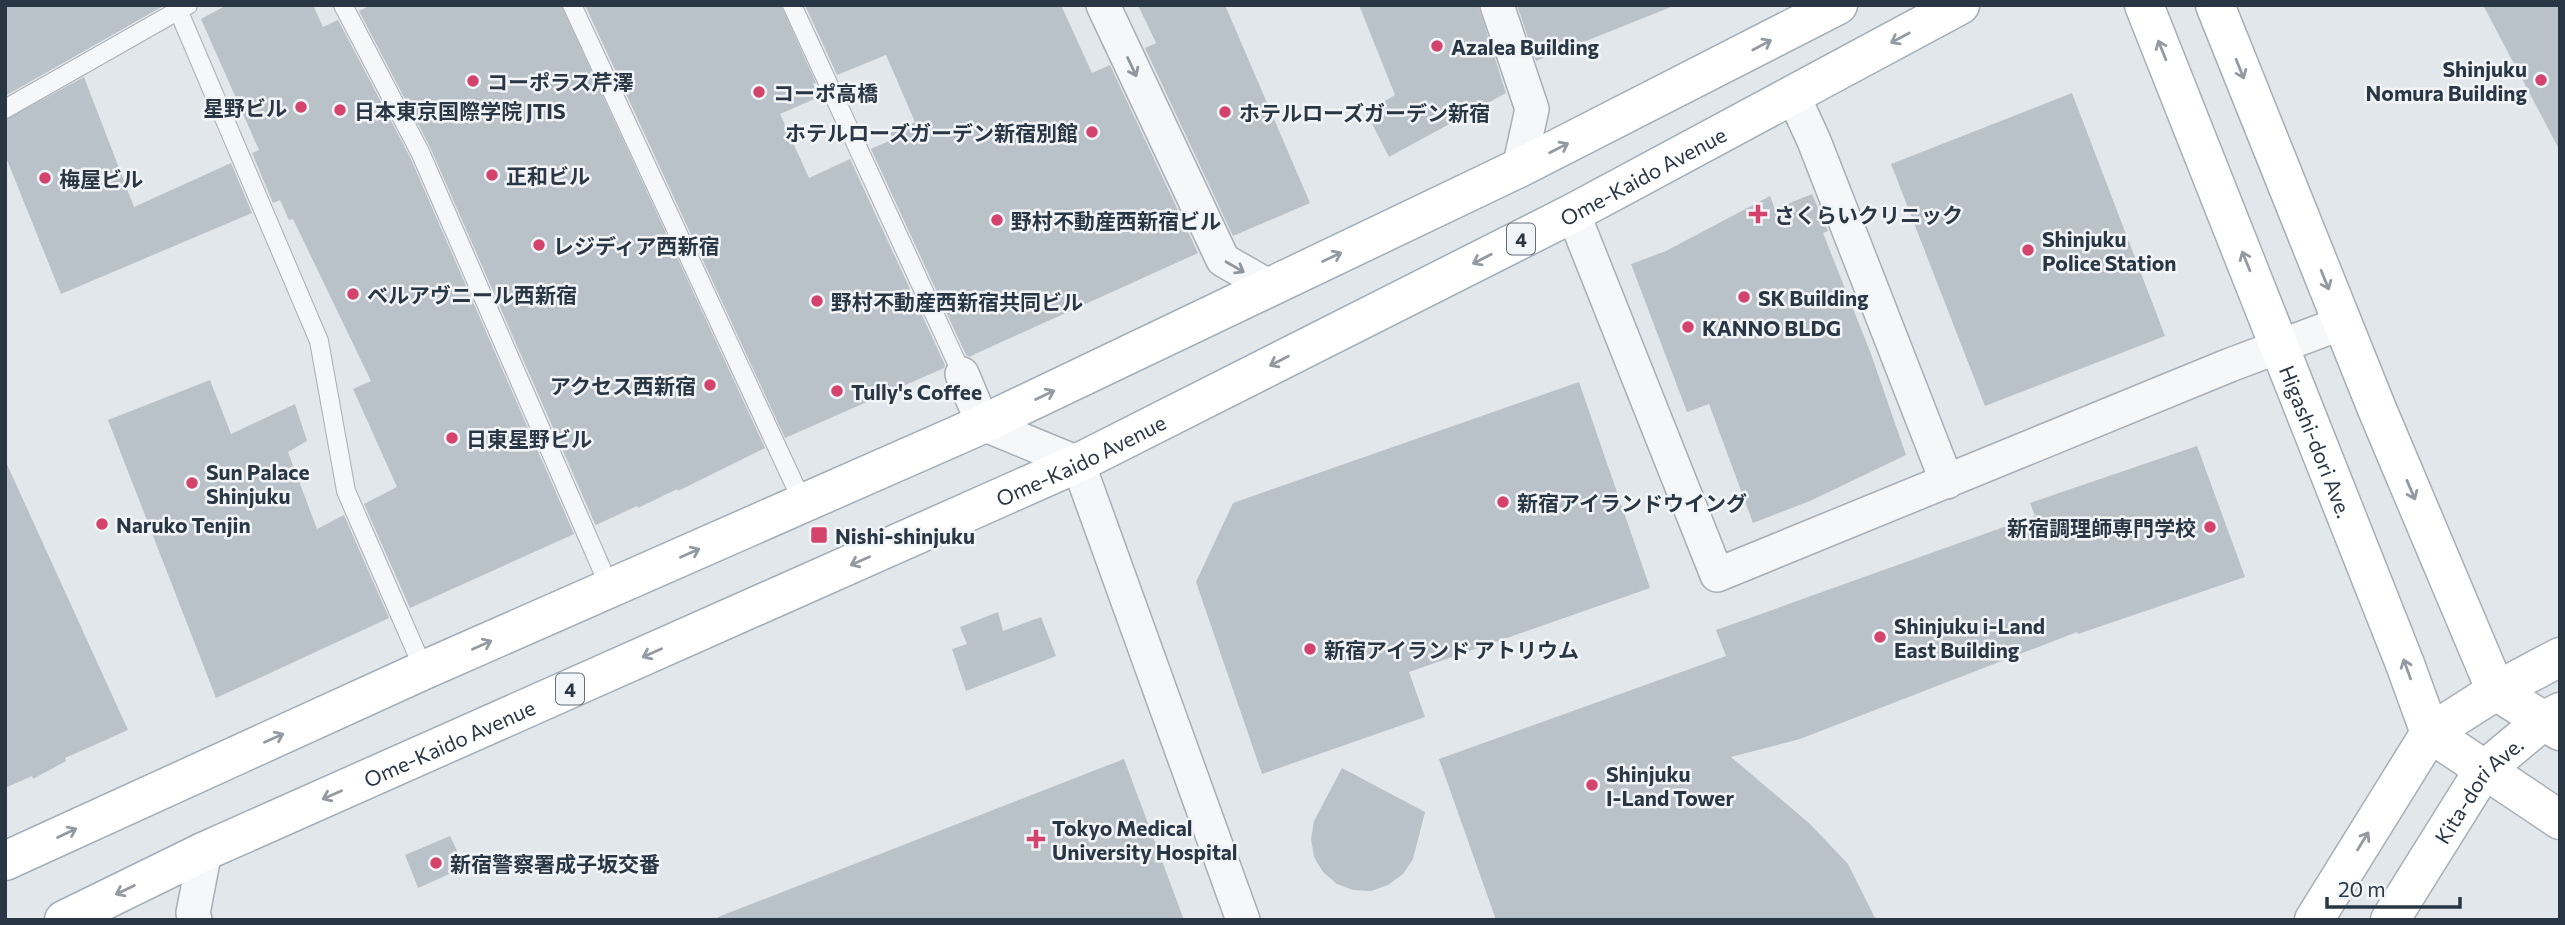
<svg xmlns="http://www.w3.org/2000/svg" width="2565" height="925" font-family="Commissioner,'Noto Sans JP',sans-serif">
<style>
.building{fill:#b9c1c9}
.lines{fill:none;stroke-linecap:round;stroke-linejoin:round}
.service-casing{stroke:#a7aeb6;stroke-width:20}
.minor-casing{stroke:#a7aeb6;stroke-width:36}
.secondary-casing{stroke:#a7aeb6;stroke-width:41}
.primary-casing{stroke:#a1adb7;stroke-width:41}
.service{stroke:#f5f7f9;stroke-width:18}
.minor{stroke:#f5f7f9;stroke-width:33}
.secondary{stroke:#fff;stroke-width:38}
.primary{stroke:#fff;stroke-width:38}
.oneway{stroke:#949aa2}
.oneway2{stroke:#8f969e}
.poi-dot{fill:#d4436c;stroke:#f2f5f8;stroke-width:2.5}
.labels{text-anchor:middle;dominant-baseline:central;stroke-width:5;stroke-linejoin:round;paint-order:stroke}
.shield{fill:#f2f5f8;stroke:#656f7a;stroke-width:2}
.shield-label{font-size:19px;font-weight:bold;fill:#293644}
.poi-label{font-size:21px;font-weight:bold;fill:#293644;stroke:#f2f5f8;text-anchor:start}
.street-label{font-size:21px;fill:#293644;stroke:#f2f5f8}
</style>
<rect width="100%" height="100%" fill="#e2e7eb"/>
<path class="building" d="M5,5H165L5,96Z
M227,5H313L323,27L338,20L410,157L574,534L410,608L364,504L397,487L353,389L371,381L293,219L289,220L280,200L273,203L252,153L259,150L201,19Z
M371,5H561L765,448L678,491L677,489L638,508L637,506L596,525L595,524L430,147L359,11Z
M585,5H781L816,83L813,84L819,97L780,114L809,178L850,159L945,365L944,368L785,438Z
M805,5H1061L1092,73L1110,65L1198,253L975,354L970,357L966,355L871,149L893,139L890,133L915,122L886,55L837,75Z
M1138,5H1225L1310,203L1233,236L1145,48L1156,43Z
M1359,5H1478L1506,93L1389,157L1366,112L1395,95Z
M1517,5H1670L1671,7L1536,61Z
M2483,5H2560V151Z
M84,77L134,207L231,163L252,213L61,294L5,155V120Z
M2072,93L2165,336L1985,406L1891,164Z
M1812,194L1828,231L1823,233L1871,354L1906,455L1810,501L1753,523L1709,404L1687,412L1631,264L1666,251L1770,196L1775,209Z
M210,380L231,434L295,404L307,441L288,452L317,529L344,515L389,618L216,698L108,420Z
M1579,382L1650,588L1409,672L1425,717L1262,774L1196,582L1233,503Z
M2197,446L2245,577L2078,634L2077,632L1800,739L1731,757L1810,824L1848,864L1876,920H1496L1439,759L1726,656L1716,630L2035,516L2030,503Z
M5,460L128,730L65,758L66,761L33,779L32,776L5,788Z
M998,612L1003,631L1041,617L1056,656L966,691L952,649L967,644L960,627Z
M1124,759L1184,920H718V917Z
M1342,768L1425,812L1413,859L1403,874L1388,885L1371,891L1353,890L1337,884L1323,872L1314,857L1311,839L1314,821Z
M450,836L465,867L418,888L405,855Z"/>
<g class="lines">
<defs>
<path id="service" d="M176,5L319,341L346,491L424,670
M343,5L420,152L610,588
M572,5L803,503
M792,5L962,374
M5,109L188,5"/>
<path id="minor" d="M1103,5L1223,260L1270,287
M1497,5L1532,109L1519,168
M1793,95L1814,141L1947,482
M1573,213L1717,575L2230,365L2342,323
M962,374L983,424L1078,463L1243,920
M195,920L193,913L205,851"/>
<g id="secondary">
<path id="s1" d="M2144,5L2405,664L2430,733L2560,820"/>
<path d="M2215,5L2377,409L2496,691L2560,731"/>
<path d="M2314,920L2430,733L2496,691L2560,657"/>
<path id="s2" d="M2390,920L2483,771L2543,721L2560,712"/>
</g>
<g id="primary">
<path d="M5,861L424,670L983,424L1519,168L1838,5"/>
<path id="s3" d="M64,920L205,851L1078,463L1573,213L1960,5"/>
</g>
</defs>
<use href="#service" class="service-casing"/>
<use href="#minor" class="minor-casing"/>
<use href="#secondary" class="secondary-casing"/>
<use href="#primary" class="primary-casing"/>
<use href="#service" class="service"/>
<use href="#minor" class="minor"/>
<use href="#secondary" class="secondary"/>
<use href="#primary" class="primary"/>
</g>
<defs><path id="oneway-shaft" d="M-6 0H5M1.5-3L5.5 0L1.5 3" fill="none" stroke-width="1.6" stroke-linecap="round" stroke-linejoin="round" transform="scale(1.75)"/></defs>
<g class="oneway">
<use href="#oneway-shaft" transform="translate(1900 38) rotate(152)"/>
<use href="#oneway-shaft" transform="translate(1762 45) rotate(-28)"/>
<use href="#oneway-shaft" transform="translate(2162 50) rotate(-112)"/>
<use href="#oneway-shaft" transform="translate(2240 69) rotate(68)"/>
<use href="#oneway-shaft" transform="translate(1559 148) rotate(-27)"/>
<use href="#oneway-shaft" transform="translate(1332 257) rotate(-25)"/>
<use href="#oneway-shaft" transform="translate(1482 259) rotate(153)"/>
<use href="#oneway-shaft" transform="translate(2246 261) rotate(-112)"/>
<use href="#oneway-shaft" transform="translate(2325 280) rotate(68)"/>
<use href="#oneway-shaft" transform="translate(1279 361) rotate(153)"/>
<use href="#oneway-shaft" transform="translate(1045 395) rotate(-25)"/>
<use href="#oneway-shaft" transform="translate(2411 490) rotate(67)"/>
<use href="#oneway-shaft" transform="translate(690 553) rotate(-24)"/>
<use href="#oneway-shaft" transform="translate(860 561) rotate(156)"/>
<use href="#oneway-shaft" transform="translate(482 645) rotate(-24)"/>
<use href="#oneway-shaft" transform="translate(652 653) rotate(156)"/>
<use href="#oneway-shaft" transform="translate(2407 669) rotate(-110)"/>
<use href="#oneway-shaft" transform="translate(274 738) rotate(-24)"/>
<use href="#oneway-shaft" transform="translate(332 795) rotate(156)"/>
<use href="#oneway-shaft" transform="translate(67 833) rotate(-25)"/>
<use href="#oneway-shaft" transform="translate(2363 841) rotate(-58)"/>
<use href="#oneway-shaft" transform="translate(125 890) rotate(154)"/>
</g>
<g class="oneway2">
<use href="#oneway-shaft" transform="translate(1132 67) rotate(65)"/>
<use href="#oneway-shaft" transform="translate(1235 267) rotate(30)"/>
</g>
<g class="poi-dot">
<circle cx="1437" cy="46" r="7"/>
<circle cx="2541" cy="80" r="7"/>
<circle cx="473" cy="81" r="7"/>
<circle cx="759" cy="92" r="7"/>
<circle cx="301" cy="107" r="7"/>
<circle cx="340" cy="110" r="7"/>
<circle cx="1225" cy="112" r="7"/>
<circle cx="1092" cy="132" r="7"/>
<circle cx="492" cy="175" r="7"/>
<circle cx="45" cy="178" r="7"/>
<path d="M1754.5 203.5h7v7h7v7h-7v7h-7v-7h-7v-7h7z"/>
<circle cx="997" cy="220" r="7"/>
<circle cx="539" cy="245" r="7"/>
<circle cx="2028" cy="250" r="7"/>
<circle cx="353" cy="294" r="7"/>
<circle cx="1744" cy="297" r="7"/>
<circle cx="817" cy="301" r="7"/>
<circle cx="1688" cy="327" r="7"/>
<circle cx="710" cy="385" r="7"/>
<circle cx="837" cy="391" r="7"/>
<circle cx="452" cy="438" r="7"/>
<circle cx="192" cy="483" r="7"/>
<circle cx="1503" cy="502" r="7"/>
<circle cx="102" cy="524" r="7"/>
<circle cx="2210" cy="527" r="7"/>
<rect x="810" y="526" width="18" height="18" rx="3.5"/>
<circle cx="1880" cy="637" r="7"/>
<circle cx="1310" cy="649" r="7"/>
<circle cx="1592" cy="785" r="7"/>
<path d="M1032.5 828.5h7v7h7v7h-7v7h-7v-7h-7v-7h7z"/>
<circle cx="436" cy="863" r="7"/>
</g>
<g class="labels">
<g class="shield">
<rect x="1507" y="223.5" width="28" height="31" rx="5"/>
<rect x="556" y="673.5" width="28" height="31" rx="5"/>
</g>
<g class="shield-label">
<text x="1521" y="239">4</text>
<text x="570" y="689">4</text>
</g>
<g class="poi-label">
<text x="1451" y="46">Azalea Building</text>
<text x="2527" y="68" text-anchor="end">Shinjuku<tspan x="2527" dy="24">Nomura Building</tspan></text>
<text x="487" y="81">コーポラス芹澤</text>
<text x="773" y="92">コーポ高橋</text>
<text x="287" y="107" text-anchor="end">星野ビル</text>
<text x="354" y="110">日本東京国際学院 JTIS</text>
<text x="1239" y="112">ホテルローズガーデン新宿</text>
<text x="1078" y="132" text-anchor="end">ホテルローズガーデン新宿別館</text>
<text x="506" y="175">正和ビル</text>
<text x="59" y="178">梅屋ビル</text>
<text x="1774" y="214">さくらいクリニック</text>
<text x="1011" y="220">野村不動産西新宿ビル</text>
<text x="2042" y="238">Shinjuku<tspan x="2042" dy="24">Police Station</tspan></text>
<text x="553" y="245">レジディア西新宿</text>
<text x="367" y="294">ベルアヴニール西新宿</text>
<text x="1758" y="297">SK Building</text>
<text x="831" y="301">野村不動産西新宿共同ビル</text>
<text x="1702" y="327">KANNO BLDG</text>
<text x="696" y="385" text-anchor="end">アクセス西新宿</text>
<text x="851" y="391">Tully's Coffee</text>
<text x="466" y="438">日東星野ビル</text>
<text x="206" y="471">Sun Palace<tspan x="206" dy="24">Shinjuku</tspan></text>
<text x="1517" y="502">新宿アイランドウイング</text>
<text x="116" y="524">Naruko Tenjin</text>
<text x="2196" y="527" text-anchor="end">新宿調理師専門学校</text>
<text x="835" y="535">Nishi-shinjuku</text>
<text x="1894" y="625">Shinjuku i-Land<tspan x="1894" dy="24">East Building</tspan></text>
<text x="1324" y="649">新宿アイランド アトリウム</text>
<text x="1606" y="773">Shinjuku<tspan x="1606" dy="24">I-Land Tower</tspan></text>
<text x="1052" y="827">Tokyo Medical<tspan x="1052" dy="24">University Hospital</tspan></text>
<text x="450" y="863">新宿警察署成子坂交番</text>
</g>
<g class="street-label">
<text stroke="none"><textPath href="#s3" startOffset="1746">Ome-Kaido Avenue</textPath></text>
<text stroke="none"><textPath href="#s1" startOffset="469">Higashi-dori Ave.</textPath></text>
<text stroke="none"><textPath href="#s3" startOffset="1116">Ome-Kaido Avenue</textPath></text>
<text stroke="none"><textPath href="#s3" startOffset="424">Ome-Kaido Avenue</textPath></text>
<text stroke="none"><textPath href="#s2" startOffset="158">Kita-dori Ave.</textPath></text>
</g>
</g>
<rect width="2565" height="925" fill="none" stroke="#293644" stroke-width="14"/>
<path d="M2327 897v10h133v-10" fill="none" stroke="#293644" stroke-width="3.5"/>
<text x="2338" y="897" font-size="21" fill="#293644" stroke="#f2f5f8" stroke-width="5" paint-order="stroke">20 m</text>
</svg>
